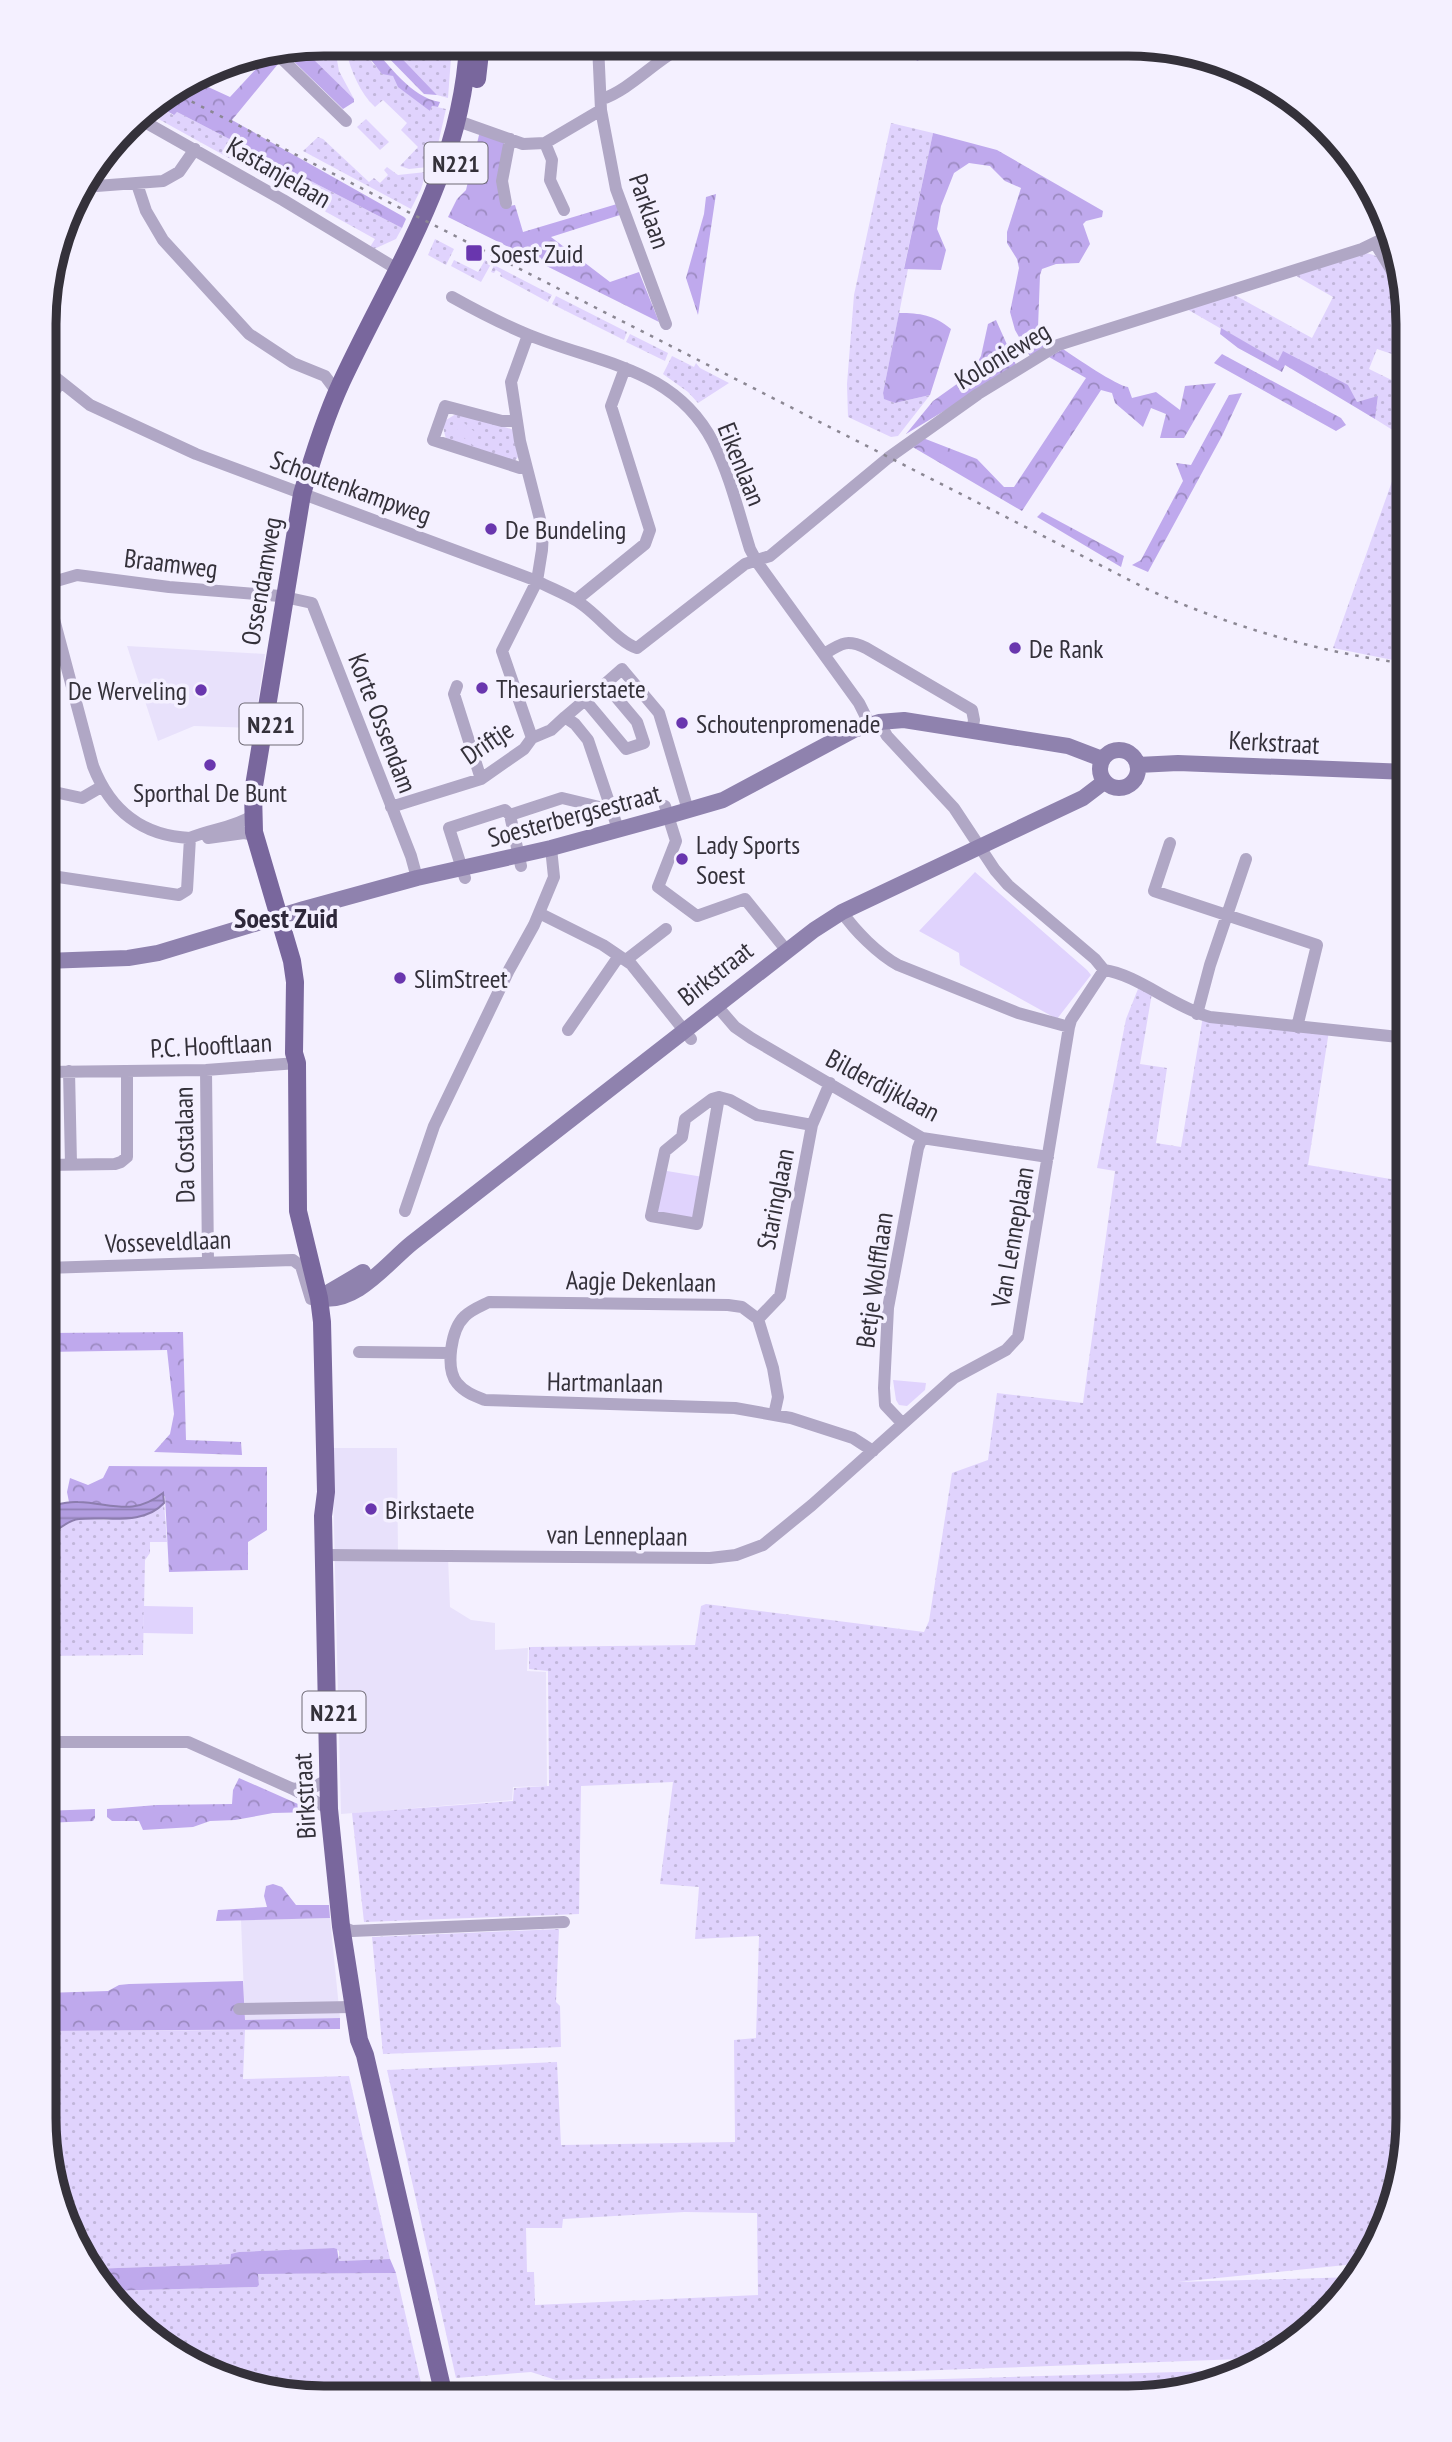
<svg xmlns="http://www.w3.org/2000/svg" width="1452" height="2442" font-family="'PT Sans Narrow',sans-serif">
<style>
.built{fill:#e8e1fb}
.grass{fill:url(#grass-dots);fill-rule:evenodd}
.forest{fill:url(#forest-crowns)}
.park{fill:#e0d3fd}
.water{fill:url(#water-rules);stroke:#8c7dae;stroke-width:2}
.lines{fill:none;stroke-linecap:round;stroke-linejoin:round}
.street{stroke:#b0a7c5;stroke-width:12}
.secondary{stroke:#8f82ae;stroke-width:16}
.primary{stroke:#79679d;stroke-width:18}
.rail{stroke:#8b8793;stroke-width:2.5;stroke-dasharray:3.5 7;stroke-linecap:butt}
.poi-dot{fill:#6936ae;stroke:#f4f0ff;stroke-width:2.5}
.labels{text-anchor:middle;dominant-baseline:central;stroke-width:7;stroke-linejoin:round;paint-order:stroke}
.shield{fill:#f4f0ff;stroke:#6e6a75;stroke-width:2}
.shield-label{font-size:24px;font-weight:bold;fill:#34313a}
.street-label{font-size:26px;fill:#34313a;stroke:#f4f0ff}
.poi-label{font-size:26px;fill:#34313a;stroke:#f4f0ff;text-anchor:start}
.neighbourhood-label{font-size:28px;font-weight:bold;fill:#2e283a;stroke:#f4f0ff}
.rim{fill:none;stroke:#34313a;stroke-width:9}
</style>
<defs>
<pattern id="grass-dots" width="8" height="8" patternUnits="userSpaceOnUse" patternTransform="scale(1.75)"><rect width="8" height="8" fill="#e0d3fd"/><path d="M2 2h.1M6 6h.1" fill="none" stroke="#c1b6da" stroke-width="1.8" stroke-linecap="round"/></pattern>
<pattern id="forest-crowns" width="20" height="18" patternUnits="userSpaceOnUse" patternTransform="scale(1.75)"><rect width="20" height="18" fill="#bfa9ed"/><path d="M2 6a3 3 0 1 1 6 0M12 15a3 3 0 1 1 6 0" fill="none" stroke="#9c8ac1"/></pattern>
<pattern id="water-rules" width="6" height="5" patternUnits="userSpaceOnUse" patternTransform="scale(1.75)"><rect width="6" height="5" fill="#b29de0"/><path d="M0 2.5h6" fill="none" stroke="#9281b7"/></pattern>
</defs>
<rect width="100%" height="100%" fill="#f4f0ff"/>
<path class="built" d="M127,646L265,654L254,728L194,726L158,741Z
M332,1448H397L398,1557H448L450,1607L471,1620L495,1623V1650L528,1648L527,1671L546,1672L547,1786L513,1787L512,1800L341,1814Z
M330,1918L340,2018L245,2021L241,1920Z"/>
<path class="grass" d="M334,44L339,71L354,99L309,56L320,45Z
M388,44H452L448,98L437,95Z
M346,51L356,56H368L373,64L393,76L430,111L432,106L446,109L436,153L428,167L409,169L400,166L418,147L401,130L407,123L383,100L375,107C360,93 351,71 346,51Z
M154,104L173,115L177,112L402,228L396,239L374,249L370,247L375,239L144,111Z
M366,119L389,142L380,150L357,127Z
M891,123L933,133L904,268L908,269L883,393L884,398L895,403L930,395L898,436L891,437L848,417L847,384L854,295Z
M318,137L323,139L369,182L374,178L380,183L388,175L384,170L387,167L398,175L426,172L421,189L411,209L303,151Z
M435,239L454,249L446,265L428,255Z
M1361,252C1365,253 1373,254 1377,257C1396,268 1408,311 1408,332L1406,331L1395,355L1377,349L1369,369L1408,388V663L1333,648L1407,439L1375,419L1378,397L1357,402L1283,352L1279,362L1185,308L1231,293L1312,338L1333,297L1291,273Z
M454,260L478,272L485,260L491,264L481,282L451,266Z
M494,265L552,295L548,302L500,276L501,273L496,270L494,273L491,272Z
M556,296L627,332L624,340L552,304Z
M630,334L668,353L665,361L626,342Z
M672,356L694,367L696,363L700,368L729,383L698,403L688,392L663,374Z
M456,414H464L514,430L518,457L515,461L446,439L443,427L446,420Z
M1138,989L1152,993L1140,1064L1167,1068L1156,1143L1181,1147L1203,1016L1329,1031L1308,1165L1408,1182V2137L1387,2225L1365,2263L1178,2282L1357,2277L1351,2288L1298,2341L1269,2358L912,2371L556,2380L531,2372L456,2378L387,2070L557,2062L561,2145L735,2142L734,2040L756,2038L759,1936L695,1939L699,1887L660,1884L673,1782L581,1786L579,1914L364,1922L352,1813L513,1801L514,1788L549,1786L548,1671L529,1669V1647L695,1645L701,1606L706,1604L924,1632L929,1621L952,1473L988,1460L997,1393L1083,1403L1115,1171L1097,1168L1126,1019ZM684,2212L757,2213L758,2295L535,2305L534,2272H527L526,2228H562L563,2219Z
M164,1503L167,1542H150V1553L145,1560L143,1655L44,1656V1535L57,1532L71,1521L78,1518L108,1520L159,1509Z
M559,1929L556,2002L560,2006L561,2047L383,2054L372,1937Z
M245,2030L243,2079L349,2076L390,2259L339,2261V2251L334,2248L239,2252L230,2264L90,2269L65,2225L44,2118V2031Z
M396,2273L424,2396H288L217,2377L154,2341L104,2291L256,2287L259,2285L258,2274Z
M1246,2370L1235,2377L1128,2398L607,2397V2389Z"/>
<path class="forest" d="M346,44H369C390,65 410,97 440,102L438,107L432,106L430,111L398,87L393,76L382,74L368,56H356L346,51Z
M375,44H388L437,95L424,94Z
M320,45L310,56L354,99V102L343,109L284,52Z
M885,45L926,46L918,61Z
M269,55L278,64L232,120L404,217L406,219L402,228L177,112L174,115L154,104L193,80L230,97Z
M933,133L997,150L1103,211L1102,217L1086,221L1083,224L1090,244L1079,263L1056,264L1042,269L1040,275L1038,328L1048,348L1031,358L1015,330L1010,312L1019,268L1017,259L1007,243V232L1021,188L1005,181L990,166L969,163L954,173L941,206L937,229L946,250L941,270L904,269Z
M484,134L504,141L503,207L515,205L523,232L617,204L620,215L551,237L610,282L639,272L659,322L448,217L457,199L466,190L479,135Z
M716,194L698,315L686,278L704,214L706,197Z
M899,313C920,313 934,315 951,329L930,395L895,403L884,399L883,393Z
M996,320L1017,367L906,434L933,401L971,374L981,356L988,324Z
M1221,328L1278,361L1283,351L1348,385L1357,402L1378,396L1375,419L1285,365L1282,372L1238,348L1220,334Z
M1063,349C1075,357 1117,386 1128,387L1132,398L1156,392L1180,410L1185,386L1216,383L1184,438H1160L1166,414L1151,408L1143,427L1115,403L1112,393L1101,390L1022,511L911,446L923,438L977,459L1004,487H1014L1086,378L1049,357Z
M1222,354L1341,418L1346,425L1336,431L1214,363Z
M1242,393L1222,436L1148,572L1132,565L1141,560L1183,481L1176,463L1191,465L1229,395Z
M1042,512L1124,556L1121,567L1037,517Z
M183,1332L186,1440L241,1442L242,1455L154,1452L170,1434L174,1414L167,1350L45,1352V1333Z
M109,1466L267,1467V1530L248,1542V1570L169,1572L165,1496C147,1505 129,1509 109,1507C95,1506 83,1502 69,1502L67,1492L70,1478L88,1485L103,1478Z
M239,1778L316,1812L273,1813L235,1820L210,1821L193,1827L143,1830L139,1821H112L107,1817V1809L157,1805L232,1804L233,1790Z
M95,1809V1818L93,1821L44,1823V1811Z
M273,1884L282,1887L296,1905H329L330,1918L216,1921L218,1910L267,1907L264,1896L266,1886Z
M243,1981L245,2020L340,2018V2029L44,2031V1993L108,1991L119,1985L129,1984Z
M334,2248L337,2249L339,2261L390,2259L396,2273L258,2274L259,2285L257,2287L104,2291L90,2269L230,2264L231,2254L239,2252Z"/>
<path class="park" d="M463,422L476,433L477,441L474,446L456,431Z
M975,872L1087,970L1091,975L1057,1019L960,965L959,953L919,931Z
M661,1170L703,1177L695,1220L654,1214Z
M893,1380L926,1383L925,1390L907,1406L899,1405L896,1400Z
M144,1606L193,1607V1634L143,1633Z"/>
<path class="water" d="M163,1493L164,1503C143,1526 106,1516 79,1519C65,1520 58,1534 44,1535L45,1507C56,1505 67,1501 78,1502C112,1503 132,1517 163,1493Z"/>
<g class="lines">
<path class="street" d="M598,45L601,110L616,189L666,324
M276,53L346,121
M602,99C629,90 654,62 680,48
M136,117L283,200L397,269
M458,121L523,144L545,143L601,110
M545,143L552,160L550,180L564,210
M137,184L146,211L163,240L249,334L293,363L325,376L337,392
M83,187L163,181L179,172L195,149
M506,203L502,181L510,139
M1375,243L1401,286
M452,297C477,311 502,324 529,335C599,364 674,367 713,442C730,475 739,514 750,549L757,562L859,703L870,725
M528,335L511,382L520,441L543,531L542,550L537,581L502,651L532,738
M46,370L90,405L196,454L537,581C550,588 564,593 577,601C597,613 618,642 637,648L745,564L770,556L888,458L978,394L1058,345L1362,249L1391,235
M46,403L60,383
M516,421H502L445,406L433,440L520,468H526
M46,584L77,575L169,587L280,596L312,603L411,856L417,878
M576,600L645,544L650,530L611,406L625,368
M824,654C842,643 847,639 866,648L972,710L974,720L972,730
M457,686L454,694L481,779
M879,722L887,736L954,808L995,870L1008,885L1095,959L1104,970C1136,974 1174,1007 1210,1017L1408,1038
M45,790L82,798L101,787
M665,806L676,841L658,887L697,916L745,899L787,951
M391,807L481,779L524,749L532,738L551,730L565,717
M510,815L521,866
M618,829L588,740L575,724L565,717L585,700L626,749L644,743L637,722L605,684L622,669L659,713L688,810
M190,838C210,829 234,828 252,816
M208,838L244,833L255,835
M1170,843L1154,891L1317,945L1297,1027
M45,875L179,895L187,890L190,838C142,836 110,810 93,766L46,589
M465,878L449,828L505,810L510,815L562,798L612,810
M842,912C855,931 878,954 898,965L1018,1013L1069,1027
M539,913L603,945L631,964L691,1039
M626,960L666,929
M716,1005L735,1027L751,1038L922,1138L1048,1157
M1197,1014L1210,965L1246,859
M568,1030L619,956
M206,1070L208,1263
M69,1071L71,1164
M45,1072L206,1070L297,1063
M719,1097L712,1099L685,1119L682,1137L665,1151L651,1216L697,1224L719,1097L730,1100L757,1115L812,1125
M45,1165L115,1164L121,1162L127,1157V1071
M405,1211L434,1126L509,970L534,925L554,877L551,848
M45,1268L293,1260L301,1266L311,1299
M758,1319L780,1296L812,1125L830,1083
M359,1352L450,1353
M774,1415L778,1397L773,1368L758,1319L742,1307L728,1305L489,1302C481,1306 471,1310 465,1316C451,1329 445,1368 457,1383C464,1392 475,1396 485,1400L735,1408L791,1418L853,1438L873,1451
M902,1423L885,1405L884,1388L888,1308L918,1148L922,1138
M325,1555L710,1558L736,1555L763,1545L812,1505L954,1378L1006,1350L1018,1337L1069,1027L1071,1020L1104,970
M44,1742H188L293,1789L329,1809
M293,1789L316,1786L327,1780
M338,1925L352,1931L564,1922
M239,2009L352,2007"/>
<path class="secondary" d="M1100 769a19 19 0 1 1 38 0a19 19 0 1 1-38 0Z
M1138,765L1178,763L1408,772
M45,961L128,958L158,953L304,909L417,878L551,848L668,816L723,800L854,730L879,722L904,720L1068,746L1102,759
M319,1298C356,1305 386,1264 412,1243L814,930L842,912L1083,798L1104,782
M319,1298L363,1272"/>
<path class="primary" d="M477,79L481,44
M444,2396L365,2055L359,2040L341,1926L329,1809L323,1516L326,1492L322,1322L319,1298L298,1211L297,1063L294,1053L295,982L292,961L254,832L253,792L302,494C313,456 325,418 341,383C393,271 462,171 468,44"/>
<path class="rail" d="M173,92L1149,590C1232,627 1318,652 1408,664"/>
</g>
<g class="poi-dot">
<rect x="465" y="244" width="18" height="18" rx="3.5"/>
<circle cx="491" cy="529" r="7"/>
<circle cx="1015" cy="648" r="7"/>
<circle cx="482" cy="688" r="7"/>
<circle cx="201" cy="690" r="7"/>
<circle cx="682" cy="723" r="7"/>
<circle cx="210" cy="765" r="7"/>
<circle cx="682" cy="859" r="7"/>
<circle cx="400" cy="978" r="7"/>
<circle cx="371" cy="1509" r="7"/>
</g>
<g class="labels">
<g class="shield">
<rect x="424.5" y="142.5" width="63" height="41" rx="5"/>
<rect x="239.5" y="703.5" width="63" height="41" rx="5"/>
<rect x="302.5" y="1691.5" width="63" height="41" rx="5"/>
</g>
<g class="shield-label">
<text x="456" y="163">N221</text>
<text x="271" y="724">N221</text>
<text x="334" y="1712">N221</text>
</g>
<g class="street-label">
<text transform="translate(279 172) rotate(30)">Kastanjelaan</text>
<text transform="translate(650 211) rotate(71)">Parklaan</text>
<text transform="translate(1002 355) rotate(-31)">Kolonieweg</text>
<text transform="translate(742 464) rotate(68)">Eikenlaan</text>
<text transform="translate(351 487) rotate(20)">Schoutenkampweg</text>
<text transform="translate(171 563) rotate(7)">Braamweg</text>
<text transform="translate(261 581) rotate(-80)">Ossendamweg</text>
<text transform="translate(383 723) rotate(69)">Korte Ossendam</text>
<text transform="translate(487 742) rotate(-34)">Driftje</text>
<text transform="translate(1274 742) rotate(3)">Kerkstraat</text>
<text transform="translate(574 815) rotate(-15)">Soesterbergsestraat</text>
<text transform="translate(715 973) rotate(-38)">Birkstraat</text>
<text transform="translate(211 1045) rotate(-3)">P.C. Hooftlaan</text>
<text transform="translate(883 1085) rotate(28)">Bilderdijklaan</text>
<text transform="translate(184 1145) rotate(-91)">Da Costalaan</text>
<text transform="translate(775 1199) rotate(-79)">Staringlaan</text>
<text transform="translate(1012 1237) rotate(-80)">Van Lenneplaan</text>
<text transform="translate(168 1241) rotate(-2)">Vosseveldlaan</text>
<text transform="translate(874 1280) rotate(-82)">Betje Wolfflaan</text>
<text transform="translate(641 1281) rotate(1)">Aagje Dekenlaan</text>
<text transform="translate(605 1382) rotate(1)">Hartmanlaan</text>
<text transform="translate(617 1535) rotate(1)">van Lenneplaan</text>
<text transform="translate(304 1796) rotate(-93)">Birkstraat</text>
</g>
<g class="poi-label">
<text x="490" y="253">Soest Zuid</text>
<text x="505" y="529">De Bundeling</text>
<text x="1029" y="648">De Rank</text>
<text x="496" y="688">Thesaurierstaete</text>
<text x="187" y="690" text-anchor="end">De Werveling</text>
<text x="696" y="723">Schoutenpromenade</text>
<text x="210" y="792" text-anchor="middle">Sporthal De Bunt</text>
<text x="696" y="844">Lady Sports<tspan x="696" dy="30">Soest</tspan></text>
<text x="414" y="978">SlimStreet</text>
<text x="385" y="1509">Birkstaete</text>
</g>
<g class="neighbourhood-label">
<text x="286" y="917">Soest Zuid</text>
</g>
</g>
<path d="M0 0H1452V2442H0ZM324 56H1128A268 268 0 0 1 1396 324V2118A268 268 0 0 1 1128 2386H324A268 268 0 0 1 56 2118V324A268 268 0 0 1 324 56Z" fill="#f4f0ff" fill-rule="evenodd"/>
<path class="rim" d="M324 56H1128A268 268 0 0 1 1396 324V2118A268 268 0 0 1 1128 2386H324A268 268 0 0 1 56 2118V324A268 268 0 0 1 324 56Z"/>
</svg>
